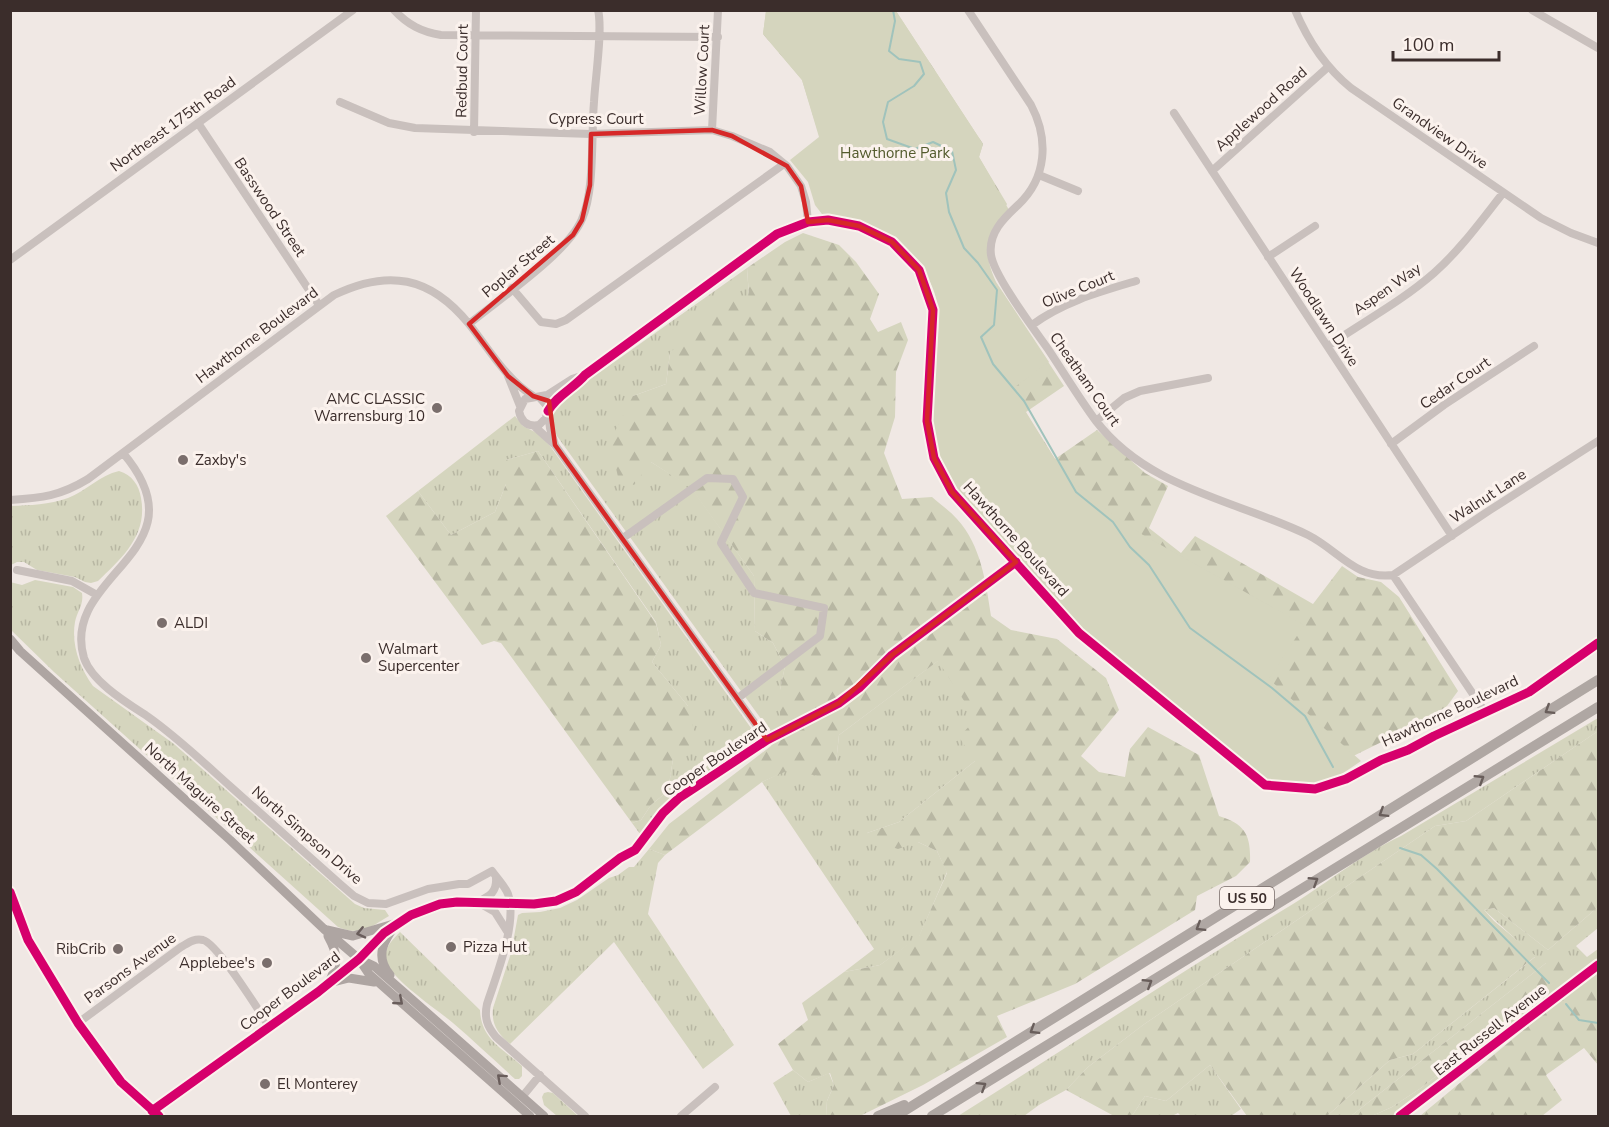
<svg xmlns="http://www.w3.org/2000/svg" width="1609" height="1127" font-family="'Nunito Sans',sans-serif">
<style>
.grass{fill:url(#grass-tufts)}
.forest{fill:url(#forest-firs)}
.green{fill:#d5d5be}
.lines{fill:none;stroke-linecap:round;stroke-linejoin:round}
.stream{stroke:#a0c3bc;stroke-width:2}
.minor{stroke:#c9c0bd;stroke-width:8}
.major{stroke:#aea5a2;stroke-width:9}
.highway{stroke:#afa7a3;stroke-width:10}
.cycleway-casing{stroke:#fbf2ed;stroke-width:13}
.cycleway{stroke:#d6006c;stroke-width:9}
.oneway{stroke:#695e5b}
.oneway2{stroke:#695d5b}
.marked{fill:none;stroke:#d62828;stroke-width:4.5;stroke-linejoin:round}
.poi-dot{fill:#7a6e6c;stroke:#fbf2ed;stroke-width:2}
.labels{text-anchor:middle;dominant-baseline:central;stroke-width:6;stroke-linejoin:round;paint-order:stroke}
.shield{fill:#fbf2ed;stroke:#756865;stroke-width:1.5}
.shield-label{font-size:14px;font-weight:bold;fill:#3b2d2b}
.street-label{font-size:15px;fill:#3b2d2b;stroke:#fbf2ed}
.park-label{font-size:15px;fill:#535b2d;stroke:#fbf2ed}
.poi-label{font-size:15px;fill:#3b2d2b;stroke:#fbf2ed;text-anchor:start}
</style>
<defs>
<pattern id="grass-tufts" width="24" height="20" patternUnits="userSpaceOnUse" patternTransform="scale(1.5)"><rect width="24" height="20" fill="#d5d5be"/><path d="M3 7l-1-3M5 7V3M7 7l1-3M15 17l-1-3M17 17v-4M19 17l1-3" fill="none" stroke="#b8b7a3"/></pattern>
<pattern id="forest-firs" width="22" height="20" patternUnits="userSpaceOnUse" patternTransform="scale(1.5)"><rect width="22" height="20" fill="#d5d5be"/><path d="M5 1l3.5 6h-7zM16 11l3.5 6h-7z" fill="#b8b7a3"/></pattern>
</defs>
<rect width="100%" height="100%" fill="#f0e8e4"/>
<path class="grass" d="M747,268L749,297L670,353L666,384L633,396L651,462L691,487L754,576L755,631L773,643L785,666L780,690V736L771,746L772,734L557,436C550,420 551,412 562,399Z
M515,416L523,426L539,434L550,446L751,728L754,734L751,744C712,772 672,798 640,834L632,823L641,820L651,805L668,791L673,759L688,706L652,662L661,645L656,622L538,451L506,460V484L495,512L451,535L418,491Z
M119,471C132,475 139,485 141,498C148,535 122,558 98,581L91,583L85,582L75,577L37,570L24,562H17L11,565V506C30,505 49,505 68,498C86,491 100,475 119,471Z
M35,580L73,587L82,593C84,605 77,611 75,622C71,645 80,668 93,686L174,744L355,904L364,908L385,910L389,916C369,928 361,936 338,927L54,672L11,630L10,582L22,585Z
M939,660L977,719L975,761L899,822L867,833L918,842L937,851L947,872L919,937L880,965L844,972L874,949L762,782L789,769L836,763L839,735Z
M1598,718V731L1466,821L1435,826L1143,1025L1088,1067L1066,1090L1039,1105L1024,1116H958C1070,1046 1179,973 1293,904C1327,883 1365,852 1401,836Z
M649,849L665,855L658,863L648,914L734,1045L703,1069L614,942L510,1044C498,1034 491,1024 493,1008L511,953L518,915L522,913L540,912L560,908L577,900L609,878L618,875L629,867H634Z
M1598,907V928L1576,946L1587,957L1598,949V959L1526,1013L1403,1110L1393,1116H1372L1392,1107L1421,1088L1578,963H1546L1351,1116H1327L1390,1060L1413,1054L1535,957L1484,910L1494,908L1548,950Z
M400,932L480,1010C481,1039 502,1048 522,1066V1076L519,1079H515C494,1060 474,1041 453,1023C438,1010 389,978 386,960C384,948 392,940 400,932Z
M1210,1065L1241,1109L1231,1116H1181L1178,1113L1172,1116H1132L1145,1096L1166,1101Z
M793,1070L808,1082L829,1073L834,1085L827,1101L826,1116H791L773,1083Z
M548,1092L553,1093L578,1116H557L544,1105L542,1097L544,1093Z"/>
<path class="forest" d="M766,11H896L983,144L979,157L1007,204L981,252L989,272L1064,386L1026,412L1055,459L1097,430L1145,473L1168,486L1149,528L1181,553L1195,536L1313,604L1342,566L1358,577L1381,582L1399,597L1458,691L1447,706L1424,721L1323,771L1099,606L944,291L820,138L802,80L763,34Z
M803,233L839,245L856,262L879,294L870,319L878,332L901,322L908,340L896,372L895,417L884,453L902,499L932,497C940,504 950,511 957,519C981,545 986,583 991,616L1011,630L1057,639L1106,678L1119,710L1081,756L1099,772L1125,777L1130,749L1148,727L1199,755L1219,816C1245,824 1251,835 1250,862L1236,876L1197,896L1195,910L1075,984L997,1016L1007,1037L923,1085L860,1116H826L827,1101L834,1085L830,1073L808,1082L793,1070L778,1044L808,1020L802,1003L844,972L880,965L919,936L947,873L937,851L918,842L898,849L877,842L867,833L899,822L975,761L959,737L976,719L938,661L839,735L836,763L828,778L789,770L762,782L665,855L649,849L669,824L771,746L780,736V690L785,666L773,643L755,631L754,576L691,488L651,462L634,485L618,477L610,441L633,396L666,384L670,353L717,303L749,296L747,268L785,242Z
M538,451L656,623L661,645L652,662L688,706L696,740L673,759L668,791L651,805L641,820L632,823L501,643L494,641L482,645L386,516L418,491L451,535L495,512L506,484V460Z
M1598,731V907L1548,950L1494,908L1484,910L1494,921L1536,956L1413,1054L1390,1060L1327,1116H1247L1210,1065L1166,1101L1145,1096L1132,1116H1114L1066,1090L1088,1067L1143,1025L1435,826L1466,821Z
M1570,955L1579,963L1421,1088L1392,1107L1372,1116H1351L1546,963Z
M1598,973V1065L1584,1048L1546,1075L1562,1100L1542,1116H1420L1549,1009Z"/>
<path class="green" d="M766,11H896L983,144L979,157L1009,210C991,240 980,247 996,282L1049,362L1011,390L1055,459L1086,495L1143,535L1304,625L1269,679L1361,761C1348,770 1334,780 1319,784C1303,789 1272,783 1257,778L1073,624L947,479C925,438 933,393 937,349C938,332 940,315 936,298C932,281 920,264 908,251C887,228 856,218 825,218L815,205L808,182L790,160L819,137L802,80L763,34Z"/>
<g class="lines">
<path class="stream" d="M893,10L895,21L889,51L899,59L920,62L924,74L914,86L888,102L883,122L887,139L915,149L933,142L952,151L956,170L946,193L949,212L964,248L978,263L997,290L994,325L981,337L993,364L1024,401L1076,492L1113,522L1130,547L1149,565L1190,628L1272,688L1305,716L1333,767
M1400,848L1421,855L1437,869L1549,983
M1566,1004L1579,1020L1598,1023"/>
<path class="minor" d="M394,10C408,25 422,32 441,35L718,37
M968,10L1031,105C1049,139 1047,178 1018,205C1004,218 988,233 991,255C994,276 1034,329 1048,349C1064,373 1079,398 1096,421C1148,489 1236,500 1308,535C1338,550 1356,580 1393,575L1485,712
M1295,10C1308,41 1325,67 1351,88L1541,218L1571,233L1598,243
M1532,10L1598,48
M340,102L389,123L415,128L591,134L712,130L732,136L770,152L787,166L801,186L806,202L808,222
M1174,113L1452,536
M198,123L319,305
M712,130L718,10
M474,132L476,10
M1212,171L1328,67
M1039,175L1078,191
M1268,257L1315,226
M10,260L353,10
M512,288L541,322L556,324L566,320L784,164
M469,324C499,299 568,253 582,219C595,190 591,135 594,102C595,80 603,29 598,10
M1032,325C1063,302 1099,292 1136,281
M1328,346C1363,322 1402,301 1434,273C1460,250 1481,221 1503,193
M508,376L520,406
M540,398L548,407L546,418L539,425C528,427 521,422 519,411L525,399L547,395L572,379L584,375
M548,411C556,396 574,388 585,375L777,234L808,222L828,220L859,226L892,242L919,270L933,310L927,421L934,458L952,492L1079,633L1265,785L1315,789L1346,779L1381,760L1408,750L1434,736L1529,692L1598,643
M548,414L550,428L555,445
M1096,421L1124,398L1140,391L1208,378
M534,426L555,445L767,740
M1391,444L1444,405L1534,346
M123,453C207,552 59,574 84,658C92,682 127,703 147,716C177,737 203,762 231,787C267,819 303,851 340,884L354,896L368,903L386,904L428,889L459,884H468L492,871C497,878 505,886 508,894C518,923 496,976 487,1004C484,1018 487,1026 496,1037L585,1116
M10,500C42,498 60,496 88,479L334,295C388,269 430,276 469,324C489,349 506,379 533,396
M623,538L707,478L733,479L743,497L721,543L754,593L824,608L820,636L738,698
M17,570L72,581L97,595
M1393,575L1490,510L1598,441
M478,902C490,896 497,892 496,878
M481,904L495,912L507,931
M78,1023L181,947C188,943 194,938 203,940C218,944 258,1010 269,1026
M522,1097L540,1075
M152,1111L318,992L359,959L384,933L411,915L440,904L457,902L534,904L556,901L576,892L620,858L635,850L663,813L679,798L767,740L839,703L859,688L892,655L1016,562
M681,1116L715,1087
M1400,1116L1598,965"/>
<path class="major" d="M10,639L20,651L230,840L324,929L359,959L374,966L544,1116
M10,892L28,940L78,1023L121,1082L159,1116
M327,930L353,936L397,923
M328,936C339,956 338,962 329,983
M359,959L369,974L530,1116
M390,975C374,956 384,940 397,923
M329,983L349,978L374,982"/>
<path class="highway" d="M878,1116L904,1105
M896,1116L1598,680
M932,1116L1598,707"/>
<defs>
<path id="cycleway" d="M548,411C556,396 574,388 585,375L777,234L808,222L828,220L859,226L892,242L919,270L933,310L927,421L934,458L952,492L1079,633L1265,785L1315,789L1346,779L1381,760L1408,750L1434,736L1529,692L1598,643
M10,892L28,940L78,1023L121,1082L159,1116
M152,1111L318,992L359,959L384,933L411,915L440,904L457,902L534,904L556,901L576,892L620,858L635,850L663,813L679,798L767,740L839,703L859,688L892,655L1016,562
M1400,1116L1598,965"/>
</defs>
<use href="#cycleway" class="cycleway-casing"/>
<use href="#cycleway" class="cycleway"/>
</g>
<defs><path id="oneway-chevron" d="M-2-3.5L2.5 0L-2 3.5" fill="none" stroke-width="1.6" stroke-linecap="round" stroke-linejoin="round" transform="scale(1.5)"/></defs>
<g class="oneway">
<use href="#oneway-chevron" transform="translate(1549 710) rotate(148)"/>
<use href="#oneway-chevron" transform="translate(1480 779) rotate(-32)"/>
<use href="#oneway-chevron" transform="translate(1383 813) rotate(148)"/>
<use href="#oneway-chevron" transform="translate(1314 881) rotate(-32)"/>
<use href="#oneway-chevron" transform="translate(1200 927) rotate(148)"/>
<use href="#oneway-chevron" transform="translate(1148 983) rotate(-32)"/>
<use href="#oneway-chevron" transform="translate(1034 1030) rotate(148)"/>
<use href="#oneway-chevron" transform="translate(982 1086) rotate(-32)"/>
</g>
<g class="oneway2">
<use href="#oneway-chevron" transform="translate(361 933) rotate(167)"/>
<use href="#oneway-chevron" transform="translate(399 1001) rotate(41)"/>
<use href="#oneway-chevron" transform="translate(501 1078) rotate(-138)"/>
</g>
<path class="marked" d="M712,130L732,136L787,166L801,186L808,222L828,220L859,226L892,242L919,270L933,310L927,421L934,458L952,492L1016,562L892,655L839,703L767,740L555,445L549,401L533,396L508,376L469,324L573,235L582,220L590,185L591,134Z"/>
<g class="poi-dot">
<circle cx="437" cy="408" r="6"/>
<circle cx="183" cy="460" r="6"/>
<circle cx="162" cy="623" r="6"/>
<circle cx="366" cy="658" r="6"/>
<circle cx="451" cy="947" r="6"/>
<circle cx="118" cy="949" r="6"/>
<circle cx="267" cy="963" r="6"/>
<circle cx="265" cy="1084" r="6"/>
</g>
<g class="labels">
<rect class="shield" x="1220" y="887" width="54" height="22" rx="4.5"/>
<g class="shield-label">
<text x="1247" y="898">US 50</text>
</g>
<g class="street-label">
<text transform="translate(702 70) rotate(-87)">Willow Court</text>
<text transform="translate(462 71) rotate(-89)">Redbud Court</text>
<text transform="translate(1261 109) rotate(-42)">Applewood Road</text>
<text x="596" y="119">Cypress Court</text>
<text transform="translate(173 124) rotate(-36)">Northeast 175th Road</text>
<text transform="translate(1440 133) rotate(35)">Grandview Drive</text>
<text transform="translate(270 207) rotate(56)">Basswood Street</text>
<text transform="translate(518 266) rotate(-40)">Poplar Street</text>
<text transform="translate(1078 289) rotate(-22)">Olive Court</text>
<text transform="translate(1387 289) rotate(-35)">Aspen Way</text>
<text transform="translate(1324 317) rotate(57)">Woodlawn Drive</text>
<text transform="translate(257 335) rotate(-37)">Hawthorne Boulevard</text>
<text transform="translate(1085 379) rotate(55)">Cheatham Court</text>
<text transform="translate(1455 383) rotate(-34)">Cedar Court</text>
<text transform="translate(1488 496) rotate(-33)">Walnut Lane</text>
<text transform="translate(1016 539) rotate(48)">Hawthorne Boulevard</text>
<text transform="translate(1450 711) rotate(-25)">Hawthorne Boulevard</text>
<text transform="translate(715 759) rotate(-34)">Cooper Boulevard</text>
<text transform="translate(200 793) rotate(42)">North Maguire Street</text>
<text transform="translate(307 835) rotate(41)">North Simpson Drive</text>
<text transform="translate(130 968) rotate(-36)">Parsons Avenue</text>
<text transform="translate(290 991) rotate(-37)">Cooper Boulevard</text>
<text transform="translate(1490 1030) rotate(-38)">East Russell Avenue</text>
</g>
<g class="park-label">
<text x="895" y="153">Hawthorne Park</text>
</g>
<g class="poi-label">
<text x="425" y="399" text-anchor="end">AMC CLASSIC<tspan x="425" dy="17">Warrensburg 10</tspan></text>
<text x="195" y="460">Zaxby's</text>
<text x="174" y="623">ALDI</text>
<text x="378" y="649">Walmart<tspan x="378" dy="17">Supercenter</tspan></text>
<text x="463" y="947">Pizza Hut</text>
<text x="106" y="949" text-anchor="end">RibCrib</text>
<text x="255" y="963" text-anchor="end">Applebee's</text>
<text x="277" y="1084">El Monterey</text>
</g>
</g>
<rect width="1609" height="1127" fill="none" stroke="#3b2d2b" stroke-width="24"/>
<path d="M1393 51v9h106v-9" fill="none" stroke="#3b2d2b" stroke-width="3"/>
<text x="1402" y="51" font-size="18" fill="#3b2d2b" stroke="#fbf2ed" stroke-width="4.5" paint-order="stroke">100 m</text>
</svg>
